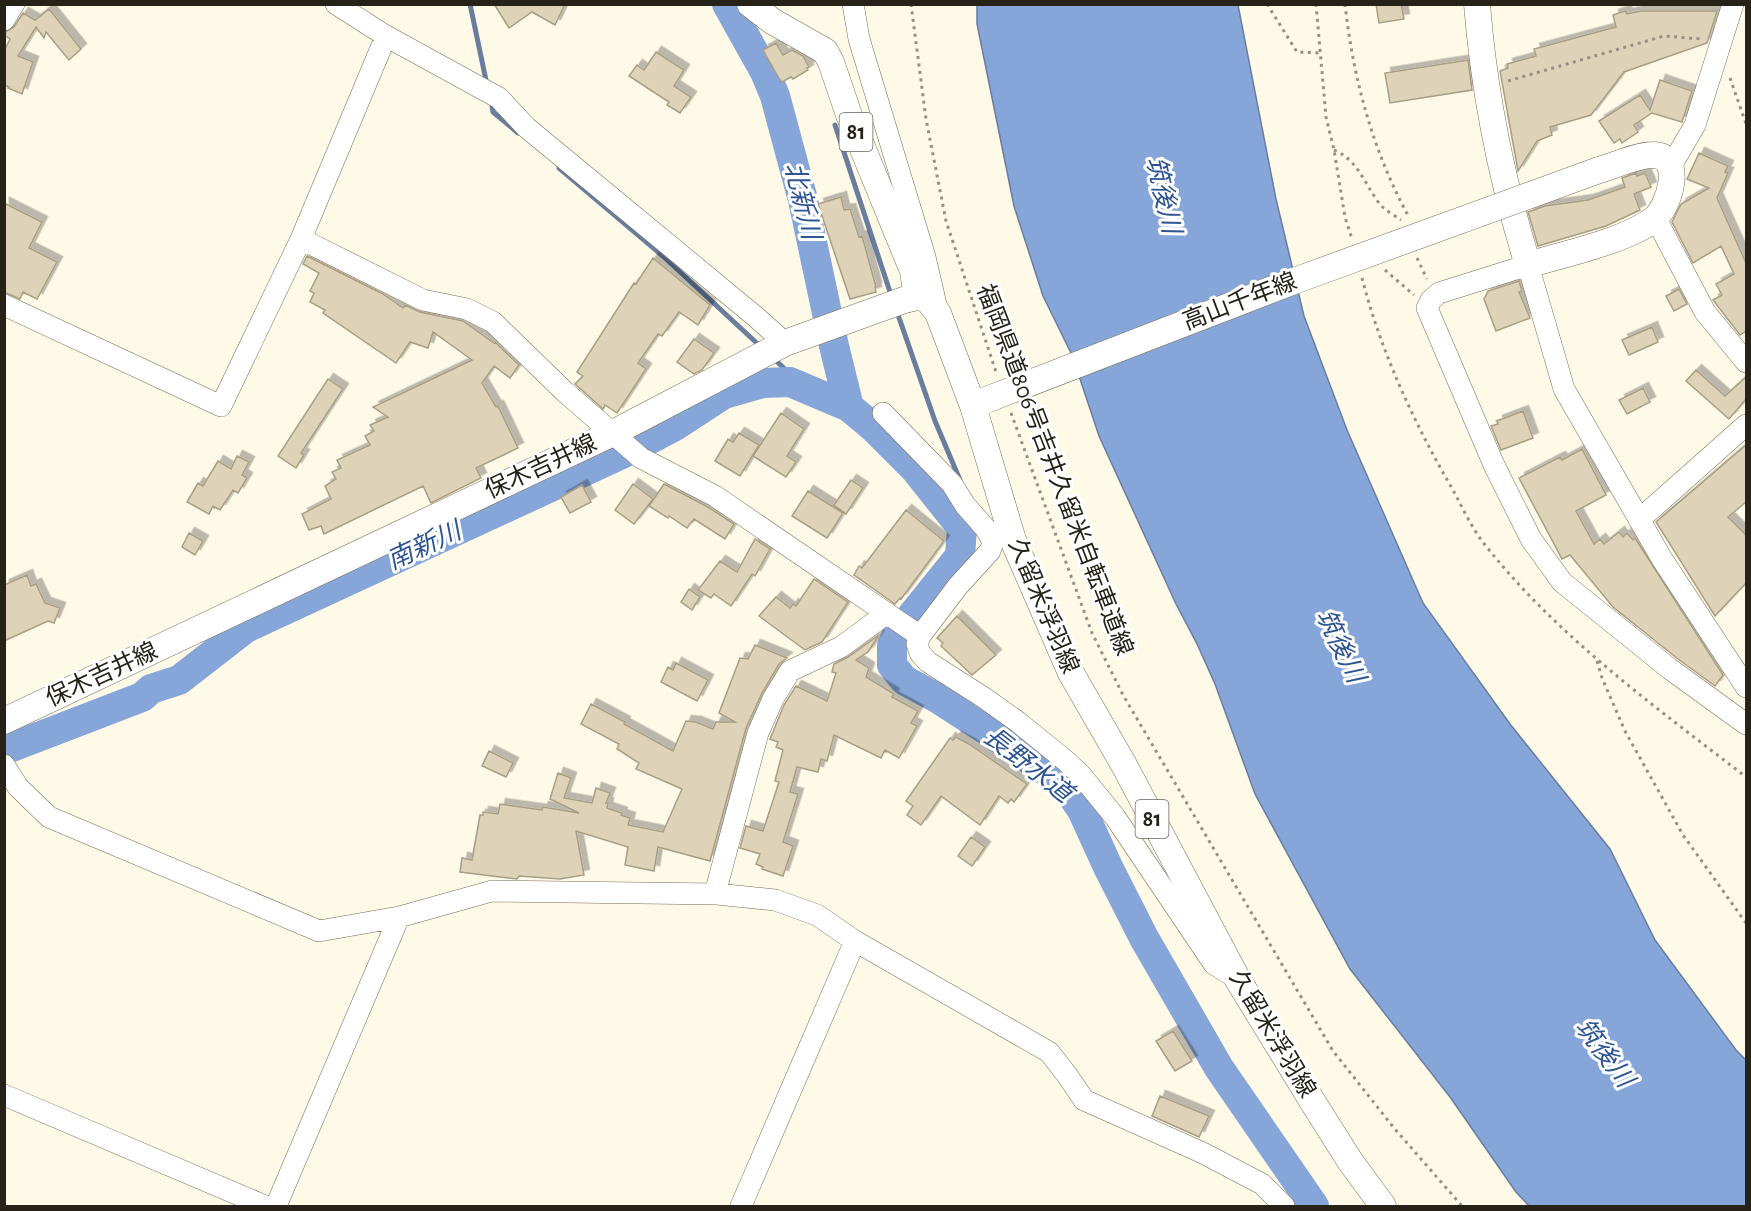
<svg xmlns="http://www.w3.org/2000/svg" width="1751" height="1211" font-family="'Alegreya Sans','Noto Sans JP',sans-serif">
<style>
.water{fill:#86a6d9;stroke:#697e9f;stroke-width:1.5}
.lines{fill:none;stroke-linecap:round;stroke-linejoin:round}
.stream{stroke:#697e9f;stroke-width:5}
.river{stroke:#86a6d9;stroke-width:30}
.building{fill:#ded3b8;stroke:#a89e84;stroke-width:1.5;filter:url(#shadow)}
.minor-casing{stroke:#776d54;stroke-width:22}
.major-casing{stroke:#776d54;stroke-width:27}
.path{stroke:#979184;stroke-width:3;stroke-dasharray:3 4.5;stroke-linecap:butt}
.minor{stroke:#fff;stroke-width:21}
.major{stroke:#fff;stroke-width:26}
.major-bridge-casing{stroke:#776d54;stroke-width:27;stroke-linecap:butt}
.major-bridge{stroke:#fff;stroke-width:26}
.labels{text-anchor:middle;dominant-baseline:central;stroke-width:6;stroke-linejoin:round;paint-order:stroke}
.shield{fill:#fff;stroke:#67645d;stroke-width:1.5}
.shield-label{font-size:22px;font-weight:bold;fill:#262218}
.street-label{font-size:24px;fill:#262218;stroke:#fff}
.water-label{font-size:26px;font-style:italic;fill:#2e5593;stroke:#fff}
</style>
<defs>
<filter id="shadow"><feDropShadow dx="5.5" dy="-5.5" stdDeviation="0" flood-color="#0004"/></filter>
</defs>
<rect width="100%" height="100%" fill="#fff9e8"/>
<path class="water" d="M977,5H1238L1276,199L1304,316L1347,430L1423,603L1510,724L1610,849L1655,940L1736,1050L1746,1060V1206H1529L1516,1192L1450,1097L1350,969L1255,794L1215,684L1197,644L1176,604L1099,436L1072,355L1043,296L1014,206L977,24Z"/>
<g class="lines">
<path class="stream" d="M470,4L487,85
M491,100L493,112L518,133
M835,125L892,298
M559,168L664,257L761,347
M896,309L935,421L960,480
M772,357L787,371L790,382
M962,528L968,516"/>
<path class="river" d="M727,4L765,72L775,96L803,200L834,346L849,407
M4,750L142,697L151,689L179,680L246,628L622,454L675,426L724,394L763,383L790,382L849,407L873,427L915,469L962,528L960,556L898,633L892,646V665L904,680L937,698L1008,744L1048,772L1069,791L1082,810L1108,867L1144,938L1219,1068L1314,1206"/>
</g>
<path class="building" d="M494,4H565L555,25L532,12L509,28Z
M1376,4H1401L1404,19L1379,23Z
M49,9L81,49L69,60L46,32L44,38L36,27L18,56L33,62L22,94L8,88L9,87L4,85V51L10,39L4,35V33L14,27L23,13L35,20Z
M1625,11L1627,14L1641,11H1717L1707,43L1624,72L1591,115L1550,127L1552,135L1537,141L1518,171L1500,71L1508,68L1507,64L1536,56L1534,49L1616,27L1613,15Z
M776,43L783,55L792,50L803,56L809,67L807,68L808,70L793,79L791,77L782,82L780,80L763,50Z
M656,52L684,70L674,86L691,97L680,113L667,105L669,102L629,76L637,65L644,70Z
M1468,60L1472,90L1390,103L1385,73Z
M1660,80L1692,91L1682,122L1652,113L1634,125L1638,132L1622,143L1620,139L1614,143L1599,121L1640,95L1650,110Z
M1699,153L1728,166L1725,172L1728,173L1717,198L1746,263V331L1740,335L1713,300L1722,295L1716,284L1734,274L1721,246L1693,263L1672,222L1681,204L1709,188L1687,179Z
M1636,173L1637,176L1645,173L1651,187L1634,194L1640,210L1606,226L1538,246L1528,212L1545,206L1588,200L1625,187L1622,178Z
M841,197L844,210L850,209L859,237L862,236L876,287H875L876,292L850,299L818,204Z
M4,203L42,222L29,248L57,262L37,299L23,292L20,299L4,292Z
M307,256L383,294L403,308L405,305L420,312L463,321L494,343L495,342L519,365L510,378L494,366L482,383L496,407L498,406L518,448L476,468L481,478L431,503L423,486L324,534L321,526L309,530L302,514L331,499L325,486L336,479L332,472L341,468L337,460L370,445L365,436L374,431L370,425L388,417L373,407L472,360L433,332L428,348L410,342L396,363L323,313L325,310L310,302L314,293L310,291L319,273L303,264Z
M653,258L710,305L698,325L679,312L662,336L658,334L638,363L646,369L617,413L605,405L603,409L575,384L583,376L577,372L634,283L636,284Z
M1519,281L1522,291L1519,292L1530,318L1496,331L1484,299L1488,291Z
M1679,289L1687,304L1674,311L1666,296Z
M1652,327L1658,342L1629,355L1622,340Z
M694,339L714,353L702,370L694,374L677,362Z
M1696,370L1725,396L1746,377V399L1729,419L1686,381Z
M328,379L343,389L301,453L304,455L296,468L278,456Z
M1643,388L1650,402L1627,414L1619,400Z
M1523,411L1533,438L1501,450L1491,426L1498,424L1497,421Z
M781,413L804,429L787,456L796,462L786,477L753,456Z
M739,433L759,445L740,476L715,461L728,439L733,442Z
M1746,445V502L1728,517L1746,535V583L1715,616L1656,522Z
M1582,449L1606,495L1576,511L1594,544L1600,539L1604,544L1619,532L1623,537L1627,533L1633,540L1635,538L1723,675L1715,686L1678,659L1613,607L1570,555L1562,559L1519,478L1560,457L1562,460Z
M237,456L249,462L242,475L247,478L238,493L233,490L220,510L213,506L209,514L187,502L198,483L203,486L218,461L231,469Z
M851,480L863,488L846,514L834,505Z
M633,484L653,499L634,524L615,510Z
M664,484L708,507L734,524L725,539L694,519L687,528L669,516L668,518L649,506Z
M582,485L591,502L570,513L561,497Z
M808,491L843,513L827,538L792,516Z
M906,510L944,541L901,599L900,598L895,604L854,575L859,566L862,568Z
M189,533L203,541L195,555L182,547Z
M755,539L770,549L755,576L752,574L731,606L714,594L711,598L698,590L720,561L737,572Z
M27,575L31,586L36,584L45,603L60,608L54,623L48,621L4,641V585Z
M814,579L848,602L822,642L805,650L759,616L776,597L790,608L793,604L796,606Z
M689,589L700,597L692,610L681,602Z
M957,616L996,655L972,675L941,646L943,643L937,638Z
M879,635L868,652L856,660L869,668L866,677L894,694L892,697L918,711L911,723L917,726L899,758L885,750L881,758L834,735L827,761L821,759L818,772L797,767L790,792L798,794L783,842L793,846L783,876L762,869L763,867L756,864L760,854L740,848L746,826L763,831L779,782L775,781L783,750L776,747L778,742L770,739L784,705L796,686L827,701L836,673L832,672L834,664L848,657Z
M755,645L787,658L779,664L762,693L746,728L710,861L658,847L654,871L625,865L628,847L576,831L584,875L560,879L519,876L517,879L460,872L462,858L472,860L480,815H483V812L498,814L500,804L542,810L543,807L579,813L550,799L558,773L571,778L564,798L592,803L596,788L610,793L606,803H608L607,808L622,813L621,815L630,818L628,825L663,832L682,789L636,769L639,763L617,749L619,744L581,724L591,704L625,722L624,724L673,751L686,721L696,722L713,729L716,722H735L719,713L740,658L748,659Z
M676,663L708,680L697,701L661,682L668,667L673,670Z
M956,737L969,744L1027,784L1014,802L1011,799L1008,803L999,796L980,825L941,796L921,825L907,815L913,806L906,801L950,738L953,740Z
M489,751L513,763L506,777L482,766Z
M971,837L985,847L972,866L958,856Z
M1173,1031L1192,1061L1175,1071L1156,1041Z
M1160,1096L1209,1116L1199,1137L1152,1116Z"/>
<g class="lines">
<defs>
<path id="minor" d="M336,4L386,36L499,98L526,127L756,317L785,343
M853,4L859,39L925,257L938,313
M4,20L14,4
M1671,166L1695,125L1733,4
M1656,219L1705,312L1746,362
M301,239L423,300L467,309L493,322L565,392L641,458L715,496L920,636
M4,305L221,406L301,239L386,36
M883,413L952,484L965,505L986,529L993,542L990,551L958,586L920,636L917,644L920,653L928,662L983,697L1018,722L1066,761L1080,774L1115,817L1214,964L1238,979
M1639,520L1746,425
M1746,687L1662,559L1564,389L1528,265L1439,293L1431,300L1427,308L1494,465L1531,539L1562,582L1670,669L1746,724
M4,765L18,787L49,817L319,931L399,917L492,891L717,894L775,900L817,915L855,941L1049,1052L1067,1075L1084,1100L1203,1153L1262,1184L1284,1206
M717,894V886L758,733L773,699L790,671L841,647L887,613
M4,1095L265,1206
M276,1206L399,917
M741,1206L855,941"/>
<path id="major" d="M750,4L772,21L825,51L831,62L849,115L913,271L917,297
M1477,4C1484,93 1502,181 1528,265C1564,254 1625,241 1653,220C1669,209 1686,154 1652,155C1637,155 1614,166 1599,170
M4,721L613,433L785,343L904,300L917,297L927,299L938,313L973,406L1013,540L1071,673L1124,765L1238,980L1314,1104L1350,1161L1383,1206"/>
</defs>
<use href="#minor" class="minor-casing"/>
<use href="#major" class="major-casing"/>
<path class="path" d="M911,4L926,119L946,221L997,375
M1267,4L1297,52L1321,53
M1316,4L1326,117L1334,150L1345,217L1352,239
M1345,4C1353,78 1373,152 1409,217
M1730,78L1746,124
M1508,81L1664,36L1702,39
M1334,150C1358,160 1364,183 1379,203C1384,210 1394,215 1401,220
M1417,258L1427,279
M1385,270L1414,295
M1362,278C1381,352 1414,423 1453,490C1462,507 1471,526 1482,541C1555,635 1653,705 1746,777
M1011,413L1092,633L1123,695L1333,1051L1394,1128L1462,1206
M1597,661L1602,678L1625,731L1683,835L1746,923"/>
<use href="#minor" class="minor"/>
<use href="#major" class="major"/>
<defs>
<path id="major-bridge" d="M986,400L1294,281L1599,170"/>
</defs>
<use href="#major-bridge" class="major-bridge-casing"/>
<use href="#major-bridge" class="major-bridge"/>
</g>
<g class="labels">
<g class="shield">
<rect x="839.5" y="113" width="33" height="38" rx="4.5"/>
<rect x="1135.5" y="800" width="33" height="38" rx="4.5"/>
</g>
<g class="shield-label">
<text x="856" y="132">81</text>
<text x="1152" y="819">81</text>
</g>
<g class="street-label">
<text transform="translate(1240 302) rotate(-21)">高山千年線</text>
<text transform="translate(541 467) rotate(-25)">保木吉井線</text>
<text transform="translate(1054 470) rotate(69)">福岡県道806号吉井久留米自転車道線</text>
<text transform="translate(1043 606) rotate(67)">久留米浮羽線</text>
<text transform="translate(102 675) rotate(-25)">保木吉井線</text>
<text transform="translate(1272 1034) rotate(59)">久留米浮羽線</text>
</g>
<g class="water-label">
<text transform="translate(1163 195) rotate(77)">筑後川</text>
<text transform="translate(802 201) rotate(76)">北新川</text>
<text transform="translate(424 546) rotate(-25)">南新川</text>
<text transform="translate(1340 646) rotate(64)">筑後川</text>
<text transform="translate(1028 765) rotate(38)">長野水道</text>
<text transform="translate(1604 1053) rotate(53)">筑後川</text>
</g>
</g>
<rect width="1751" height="1211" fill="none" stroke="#262218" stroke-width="12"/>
</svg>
